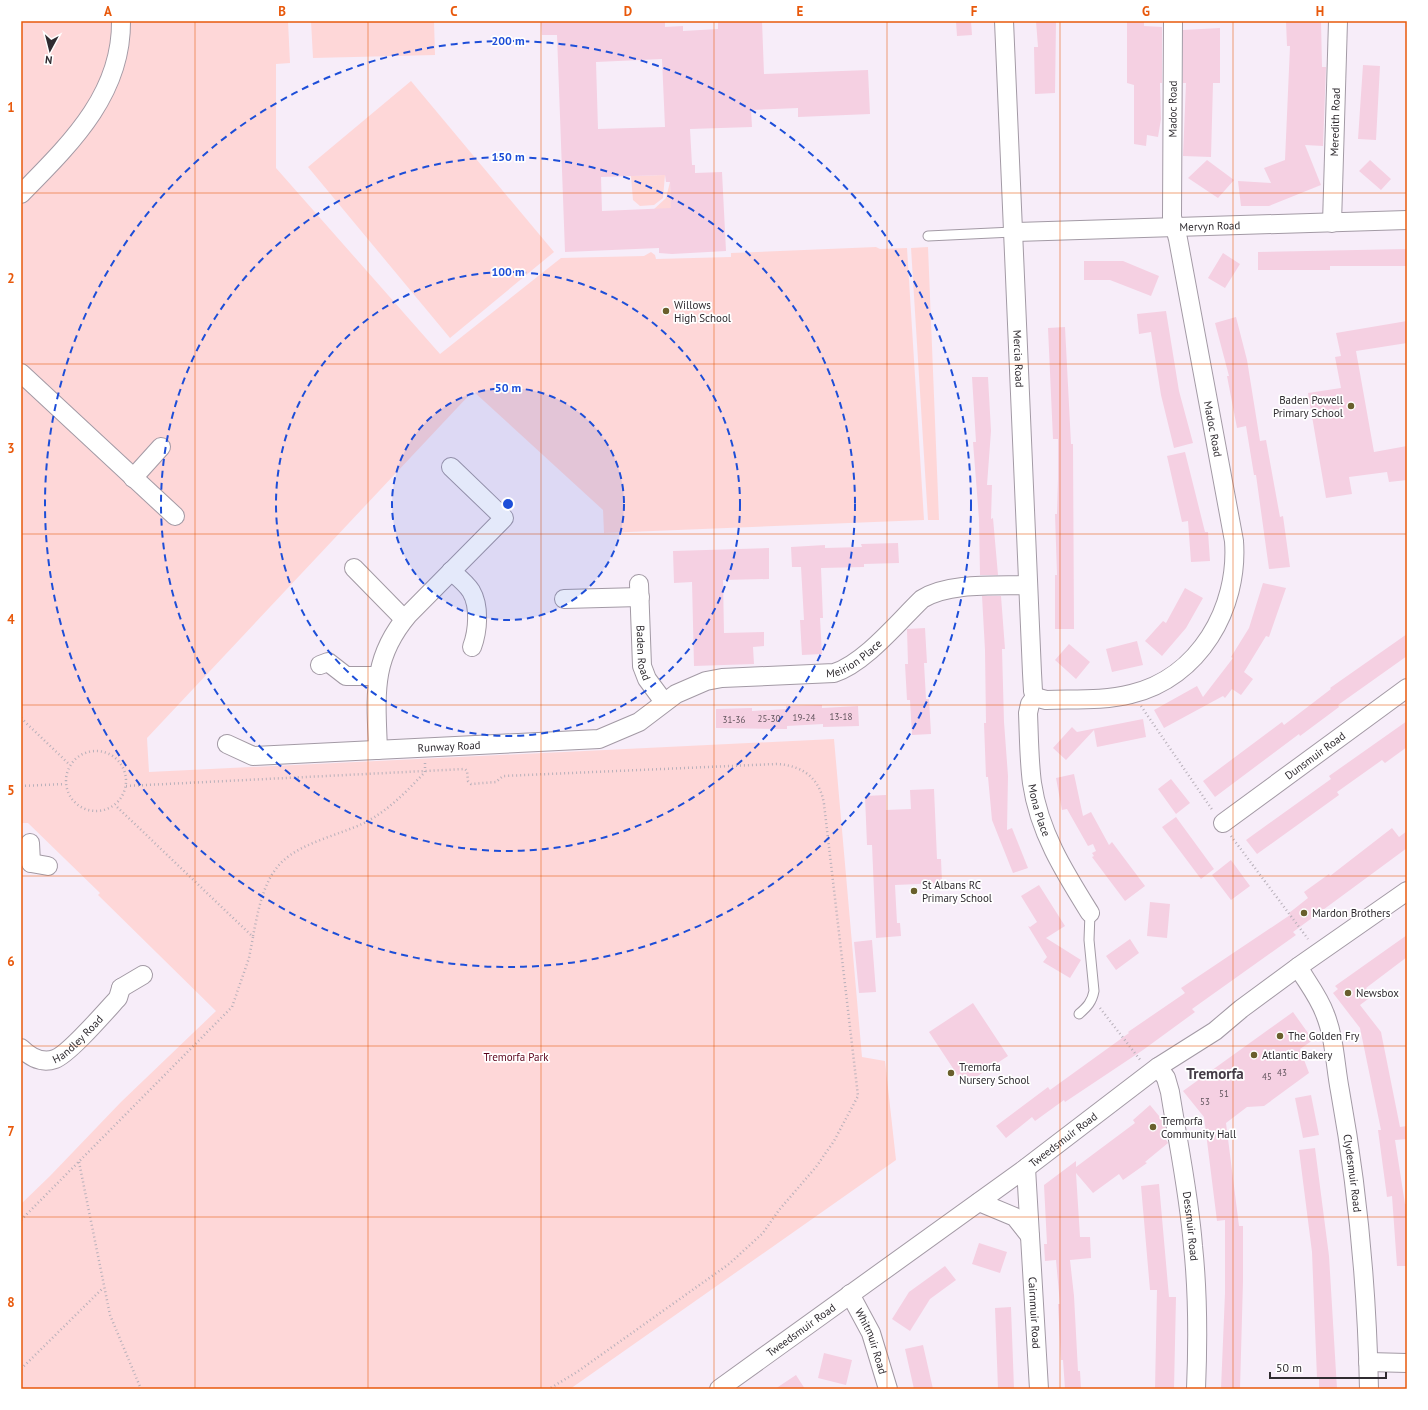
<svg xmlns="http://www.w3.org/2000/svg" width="1428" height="1410" font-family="'PT Sans',sans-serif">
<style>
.green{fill:#fed7d8}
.building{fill:#f5d0e2;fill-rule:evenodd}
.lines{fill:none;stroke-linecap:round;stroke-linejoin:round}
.lane-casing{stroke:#a39aa5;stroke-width:11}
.street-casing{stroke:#a39aa5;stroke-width:20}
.path{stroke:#b8b0ba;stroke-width:2.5;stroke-dasharray:1 3;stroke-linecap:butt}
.lane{stroke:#fff;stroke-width:9}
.street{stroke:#fff;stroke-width:18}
.grid{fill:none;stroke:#e8590c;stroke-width:1;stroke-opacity:0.55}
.ring{fill:none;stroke:#1d4ed8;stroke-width:2;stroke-dasharray:7 5}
.poi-dot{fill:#695f2c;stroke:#fff;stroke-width:1.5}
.labels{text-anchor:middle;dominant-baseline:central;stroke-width:3.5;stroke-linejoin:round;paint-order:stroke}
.number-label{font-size:9px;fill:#60545c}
.street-label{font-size:11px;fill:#2f2b30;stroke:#fff}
.poi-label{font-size:11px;fill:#2f2b30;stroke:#fff;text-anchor:start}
.park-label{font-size:11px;fill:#5b031b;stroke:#fff}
.district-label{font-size:15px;font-weight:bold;fill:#453d47;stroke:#fff}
.centre{fill:#1d4ed8;stroke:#fff;stroke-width:2}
.ring-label{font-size:12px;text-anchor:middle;font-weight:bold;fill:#1d4ed8;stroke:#fff;stroke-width:3.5;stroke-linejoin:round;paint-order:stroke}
.neatline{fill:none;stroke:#e8590c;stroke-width:1.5}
.grid-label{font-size:13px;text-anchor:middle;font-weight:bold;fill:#e8590c}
</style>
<rect width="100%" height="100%" fill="#f7edf9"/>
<path class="green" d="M21,21H288L290,63L276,64V168L440,354L561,258L644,256L651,252L655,255L656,259L731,257V253L876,247L880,249L907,248L924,520L604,533L603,510L473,391L147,738L149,772L834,739L862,1057L885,1061L896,1160L570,1389H21V1204L50,1176L121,1102L216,1011L98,895L100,893L28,823H21Z
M311,21H434L435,55L313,58Z
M411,81L554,252L450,338L308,167Z
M665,175L663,198L654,205L640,206L633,200L631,176Z
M670,182L673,247L653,210L666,198Z
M928,247L939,520H928L911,248Z"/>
<path class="building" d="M541,21H665V27L683,26V31L718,29V21H762L764,74L868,70L870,114L798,117V108L751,110L752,127L690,129L692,165H695V173L722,172L726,251L672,254L659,253V248L565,252L557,35H542ZM662,59L665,127L598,129L596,62ZM665,175L666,182H670L671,208L602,211L601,177Z
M956,21H971L972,35L957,36Z
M1036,21H1056L1055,93L1035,94L1034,47H1038Z
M1127,21H1144V26L1162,27V83H1160L1161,119L1158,137L1147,135L1146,146L1134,144V85L1127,83Z
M1286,21H1321L1322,67H1326L1323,146L1305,145L1321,185L1269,206H1241L1238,181L1271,183L1264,168L1285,160L1290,46H1287Z
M1220,28V83H1213L1211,157L1183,156L1186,83H1183V30Z
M1363,65L1380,66L1376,140L1358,139Z
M1207,160L1234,180L1218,198L1188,178Z
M1370,160L1391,179L1381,190L1359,171Z
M1407,249V266H1330V270H1258V252Z
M1223,253L1240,264L1225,288L1208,278Z
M1084,261H1123L1159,276L1151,296L1110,280H1084Z
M1166,311L1179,391L1193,443L1174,448L1161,395L1151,332L1139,334L1137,314Z
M1236,317L1247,360L1260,441L1266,440L1280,517L1283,516L1290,567L1269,569L1256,475H1254L1246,426L1237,428L1227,376H1229L1215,323Z
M1407,321V343L1356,351L1374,452L1407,446V480L1389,482L1387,472L1349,477L1352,494L1326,498L1308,393L1341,388L1335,357L1341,356L1336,333Z
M1065,327L1071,444H1073L1074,629H1055V575H1057L1055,514H1057L1058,479V439H1053L1048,328Z
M972,377H988L991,431L987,485H992L991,519L993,518L998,575H980L979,519L973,442H976Z
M1185,452L1205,532H1208L1210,561L1191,562L1188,521L1182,522L1167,456Z
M898,543L899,563L864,564V567L821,568L823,618H820L822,654L802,655L800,620H804L801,567H792L791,547L825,545V548L862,547L861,544Z
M769,548V579L723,580L724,633L764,632V646L753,647L754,664L694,666L692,582L674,583L673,551Z
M1263,583L1286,588L1269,637L1266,636L1244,672L1253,679L1241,695L1232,689L1225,698L1223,696L1164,728L1154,710L1197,686L1203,697L1233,658L1231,657L1249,628Z
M1185,588L1203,598L1186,628L1162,656L1145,641L1163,621L1166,623Z
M982,596H1001L1005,649H1002L1004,722L1008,776L1007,830L1012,828L1028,868L1013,873L992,820L988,777H986L984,723H986L985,650Z
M925,628L927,663H924L926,699H929L931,734L912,735L910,700H907L905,664H908L907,629Z
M1407,634V656L1338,705L1339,707L1300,736L1299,734L1215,797L1203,781L1282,722L1284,725L1331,689L1330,688Z
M1137,641L1143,665L1112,672L1106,649Z
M1069,644L1090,662L1076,679L1055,660Z
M822,705V708L858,706L859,726L823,727V724L787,726V729L716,728V709L752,708V711L786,709V706Z
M1143,719L1146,737L1097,747L1094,730L1066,760L1053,748L1072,727L1077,732Z
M1407,721V747L1385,763L1382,760L1337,792L1339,795L1257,854L1246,840L1331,779L1329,776Z
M1074,774L1083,816L1091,812L1109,845L1112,842L1145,886L1125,901L1092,857L1094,856L1092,853L1096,851L1093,844L1088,846L1067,809L1062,810L1056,778Z
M1171,779L1190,803L1176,814L1158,789Z
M934,789L937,859H941L942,883L895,885L897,923H900L901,936L876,938L872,845H867L865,796L886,795V810L911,809L910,790Z
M1176,817L1214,869L1201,879L1162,827Z
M1392,828L1399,837L1407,831V848L1293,932L1296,935L1192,1009L1195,1012L1143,1050L1065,1102L1064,1100L1035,1121L1032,1117L1006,1138L996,1126L1048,1087L1050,1090L1129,1033L1128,1032L1185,993L1181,988L1290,915L1289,913L1308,898L1304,892L1329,874L1330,876Z
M1231,860L1250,886L1231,900L1212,875Z
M1039,885L1065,926L1046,938L1081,960L1070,978L1043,962L1047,957L1028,926L1030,927L1037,922L1021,896Z
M1150,902L1170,904L1167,938L1147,936Z
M1407,935V957L1366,988L1372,996L1360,1005L1381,1032L1400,1127L1407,1126V1139L1395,1140L1405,1204H1407V1266H1397L1392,1196L1387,1197L1378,1130H1381L1360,1028L1333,993L1338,989L1335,986Z
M1130,939L1139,953L1116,970L1106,956Z
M872,940L876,992L859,993L854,942Z
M973,1003L1008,1056L964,1085L929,1032Z
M1293,1012L1313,1040L1300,1049L1309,1073L1264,1106L1247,1107L1226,1123L1239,1226H1243V1281L1240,1389H1221L1225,1293V1220L1217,1221L1204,1117L1183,1091Z
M1311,1095L1319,1135L1303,1138L1295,1098Z
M1150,1105L1164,1122L1166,1130L1162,1133L1168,1143L1145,1162L1147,1163L1123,1180L1119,1174L1093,1193L1076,1173L1080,1237H1090L1091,1258L1070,1260L1074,1296L1078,1371H1080L1081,1389H1065L1063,1360H1061L1058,1304H1060L1056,1260L1045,1261L1044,1244H1047L1044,1185L1076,1161V1167L1135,1123L1133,1120Z
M1315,1148L1329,1256L1337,1389H1319V1377L1317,1378L1312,1252L1299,1150Z
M1159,1184L1169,1297H1176L1174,1389H1155L1157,1290H1150L1141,1186Z
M979,1243L1007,1252L1000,1273L972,1264Z
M945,1266L956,1280L930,1299L910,1331L892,1319L909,1292Z
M1011,1307L1014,1389H998L995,1308Z
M923,1345L933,1389H914L905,1349Z
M824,1353L852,1360L846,1385L818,1378Z
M796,1375L805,1389H775Z"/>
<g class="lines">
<defs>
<path id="lane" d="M928,236L1013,232
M1079,1014C1087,1007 1092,1002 1094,991L1089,940L1090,913"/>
<g id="street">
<path id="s1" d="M1004,21L1032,673L1033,691L1035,697"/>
<path d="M21,194C69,145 122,95 121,21"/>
<path id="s2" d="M1332,223L1338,21"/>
<path id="s3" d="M1013,232L1407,220"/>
<path d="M21,373L175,516"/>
<path d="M133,478L161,447"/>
<path d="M354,568L404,619"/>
<path d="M451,571C458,577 466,583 471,591C480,606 478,631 472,647"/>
<path id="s4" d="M639,584L642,666L647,679L664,702"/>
<path d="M564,599L640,597"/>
<path d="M320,665L328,662L346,676H378"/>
<path id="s5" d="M1035,697L1046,700C1074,699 1104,701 1131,694C1199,678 1239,608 1234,541L1178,239L1172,217L1173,21"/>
<path id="s6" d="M1035,697L1030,704L1028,713C1029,737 1029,760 1032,783C1039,832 1065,873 1090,913"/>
<path id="s7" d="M227,744L253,756L599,739L639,722L676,694L706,681L722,678L834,673C865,663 898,622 922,599C949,582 997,586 1028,585"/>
<path d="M378,750C376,695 371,659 408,615L504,518L451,467"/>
<path id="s8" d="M1223,823L1407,688"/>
<path d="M30,843L31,863"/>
<path d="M31,863L48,866"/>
<path id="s9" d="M1298,967C1307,982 1319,997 1325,1014C1335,1039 1335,1065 1340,1091C1358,1190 1367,1289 1369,1389"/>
<path d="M121,988L143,975"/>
<path id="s10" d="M21,1048C30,1057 41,1064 55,1059C69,1054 106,1011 118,998L121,988"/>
<path id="s11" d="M1158,1067L1166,1078L1170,1092C1178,1143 1189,1194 1193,1246C1198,1293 1198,1342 1196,1389"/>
<path id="s12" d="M1026,1168L1039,1389"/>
<path d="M979,1202L1015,1217L1030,1236"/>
<path id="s13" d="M850,1294L871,1333L888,1389"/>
<path d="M1368,1362L1407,1363"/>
<path id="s14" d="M719,1389L1026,1168L1158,1067L1215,1031L1241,1009L1298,967L1407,891"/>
</g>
</defs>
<use href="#lane" class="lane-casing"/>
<use href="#street" class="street-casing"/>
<path class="path" d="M1141,706L1213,811
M21,718L70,765
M66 781a30 30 0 1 1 60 0a30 30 0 1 1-60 0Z
M21,786L65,784
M126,786L465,769L467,771L468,781L471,784L496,782L503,776L776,764C802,765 820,778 824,804L858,1096L834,1141L816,1167L779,1210L763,1233L729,1264L577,1372L549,1389
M1231,836L1308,939
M253,936C258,912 263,879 283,861C302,843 338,835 362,824C387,812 406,792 425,772V763
M1100,1008L1141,1061
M79,1162L110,1315L141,1389
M21,1220L232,1007L249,958L253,937L115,805
M21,1369L103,1288"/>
<use href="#lane" class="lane"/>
<use href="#street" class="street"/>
</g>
<path class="grid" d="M195,21V1389M368,21V1389M541,21V1389M714,21V1389M887,21V1389M1060,21V1389M1233,21V1389M21,193H1407M21,364H1407M21,534H1407M21,705H1407M21,876H1407M21,1046H1407M21,1217H1407"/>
<circle cx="508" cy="504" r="116" fill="#1d4ed8" fill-opacity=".12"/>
<g class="ring">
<circle cx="508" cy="504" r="116"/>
<circle cx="508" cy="504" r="232"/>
<circle cx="508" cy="504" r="347"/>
<circle cx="508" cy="504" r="463"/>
</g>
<g class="poi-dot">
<circle cx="666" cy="311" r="4"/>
<circle cx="1351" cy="406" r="4"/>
<circle cx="914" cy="891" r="4"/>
<circle cx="1304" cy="913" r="4"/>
<circle cx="1348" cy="993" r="4"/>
<circle cx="1280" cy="1036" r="4"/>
<circle cx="1254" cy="1055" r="4"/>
<circle cx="951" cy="1073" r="4"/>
<circle cx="1153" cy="1127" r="4"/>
</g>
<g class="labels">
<g class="number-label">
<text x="841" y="716">13-18</text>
<text x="804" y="717">19-24</text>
<text x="769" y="718">25-30</text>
<text x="734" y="719">31-36</text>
<text x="1282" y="1072">43</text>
<text x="1267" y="1076">45</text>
<text x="1224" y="1093">51</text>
<text x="1205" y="1101">53</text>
</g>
<g class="street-label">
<text stroke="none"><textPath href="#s5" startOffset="735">Madoc Road</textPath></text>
<text stroke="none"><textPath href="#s2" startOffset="101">Meredith Road</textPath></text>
<text stroke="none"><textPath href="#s3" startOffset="197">Mervyn Road</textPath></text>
<text stroke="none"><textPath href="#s1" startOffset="338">Mercia Road</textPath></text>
<text transform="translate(1213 429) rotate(79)">Madoc Road</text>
<text stroke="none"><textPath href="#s4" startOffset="69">Baden Road</textPath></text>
<text stroke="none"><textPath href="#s7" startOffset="650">Meirion Place</textPath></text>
<text stroke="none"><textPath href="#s7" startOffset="225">Runway Road</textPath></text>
<text stroke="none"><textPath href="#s8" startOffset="114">Dunsmuir Road</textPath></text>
<text stroke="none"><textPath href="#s6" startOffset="116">Mona Place</textPath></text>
<text stroke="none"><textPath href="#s10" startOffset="68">Handley Road</textPath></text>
<text stroke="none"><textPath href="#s14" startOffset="425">Tweedsmuir Road</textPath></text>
<text stroke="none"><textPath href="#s9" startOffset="216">Clydesmuir Road</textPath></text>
<text stroke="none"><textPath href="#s11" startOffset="164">Dessmuir Road</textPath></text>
<text stroke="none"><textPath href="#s12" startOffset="145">Cairnmuir Road</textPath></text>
<text stroke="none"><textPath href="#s14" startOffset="101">Tweedsmuir Road</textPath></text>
<text stroke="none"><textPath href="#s13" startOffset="52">Whitmuir Road</textPath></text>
</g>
<g class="poi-label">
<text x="674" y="305">Willows<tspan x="674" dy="13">High School</tspan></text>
<text x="1343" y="400" text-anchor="end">Baden Powell<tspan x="1343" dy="13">Primary School</tspan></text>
<text x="922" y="885">St Albans RC<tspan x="922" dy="13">Primary School</tspan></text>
<text x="1312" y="913">Mardon Brothers</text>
<text x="1356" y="993">Newsbox</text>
<text x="1288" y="1036">The Golden Fry</text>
<text x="1262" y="1055">Atlantic Bakery</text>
<text x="959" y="1067">Tremorfa<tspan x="959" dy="13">Nursery School</tspan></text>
<text x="1161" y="1121">Tremorfa<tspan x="1161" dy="13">Community Hall</tspan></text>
</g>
<g class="park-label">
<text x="516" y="1057">Tremorfa Park</text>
</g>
<g class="district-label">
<text x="1215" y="1073">Tremorfa</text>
</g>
</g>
<circle cx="508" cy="504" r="6" class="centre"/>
<g class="ring-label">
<text x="508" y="45">200 m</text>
<text x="508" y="161">150 m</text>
<text x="508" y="276">100 m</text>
<text x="508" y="392">50 m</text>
</g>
<rect width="1428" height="1410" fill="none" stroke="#ffffff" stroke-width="44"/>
<g transform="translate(50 50) rotate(187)" stroke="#ffffff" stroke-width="3" paint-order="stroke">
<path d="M0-3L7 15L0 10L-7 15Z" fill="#2f2b30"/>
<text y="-6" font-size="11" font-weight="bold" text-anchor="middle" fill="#2f2b30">N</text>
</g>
<path d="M1270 1372v6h116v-6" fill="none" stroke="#2f2b30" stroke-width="2"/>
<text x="1276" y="1372" font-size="12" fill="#2f2b30" stroke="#ffffff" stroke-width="3" paint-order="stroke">50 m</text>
<rect x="22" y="22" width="1384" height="1366" class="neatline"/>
<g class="grid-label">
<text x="108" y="16">A</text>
<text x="282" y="16">B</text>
<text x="454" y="16">C</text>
<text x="628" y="16">D</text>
<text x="800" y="16">E</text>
<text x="974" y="16">F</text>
<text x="1146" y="16">G</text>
<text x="1320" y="16">H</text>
<text x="11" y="112">1</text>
<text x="11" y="283">2</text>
<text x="11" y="453">3</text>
<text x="11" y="624">4</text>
<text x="11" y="795">5</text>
<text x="11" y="966">6</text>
<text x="11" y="1136">7</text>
<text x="11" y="1307">8</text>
</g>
</svg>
